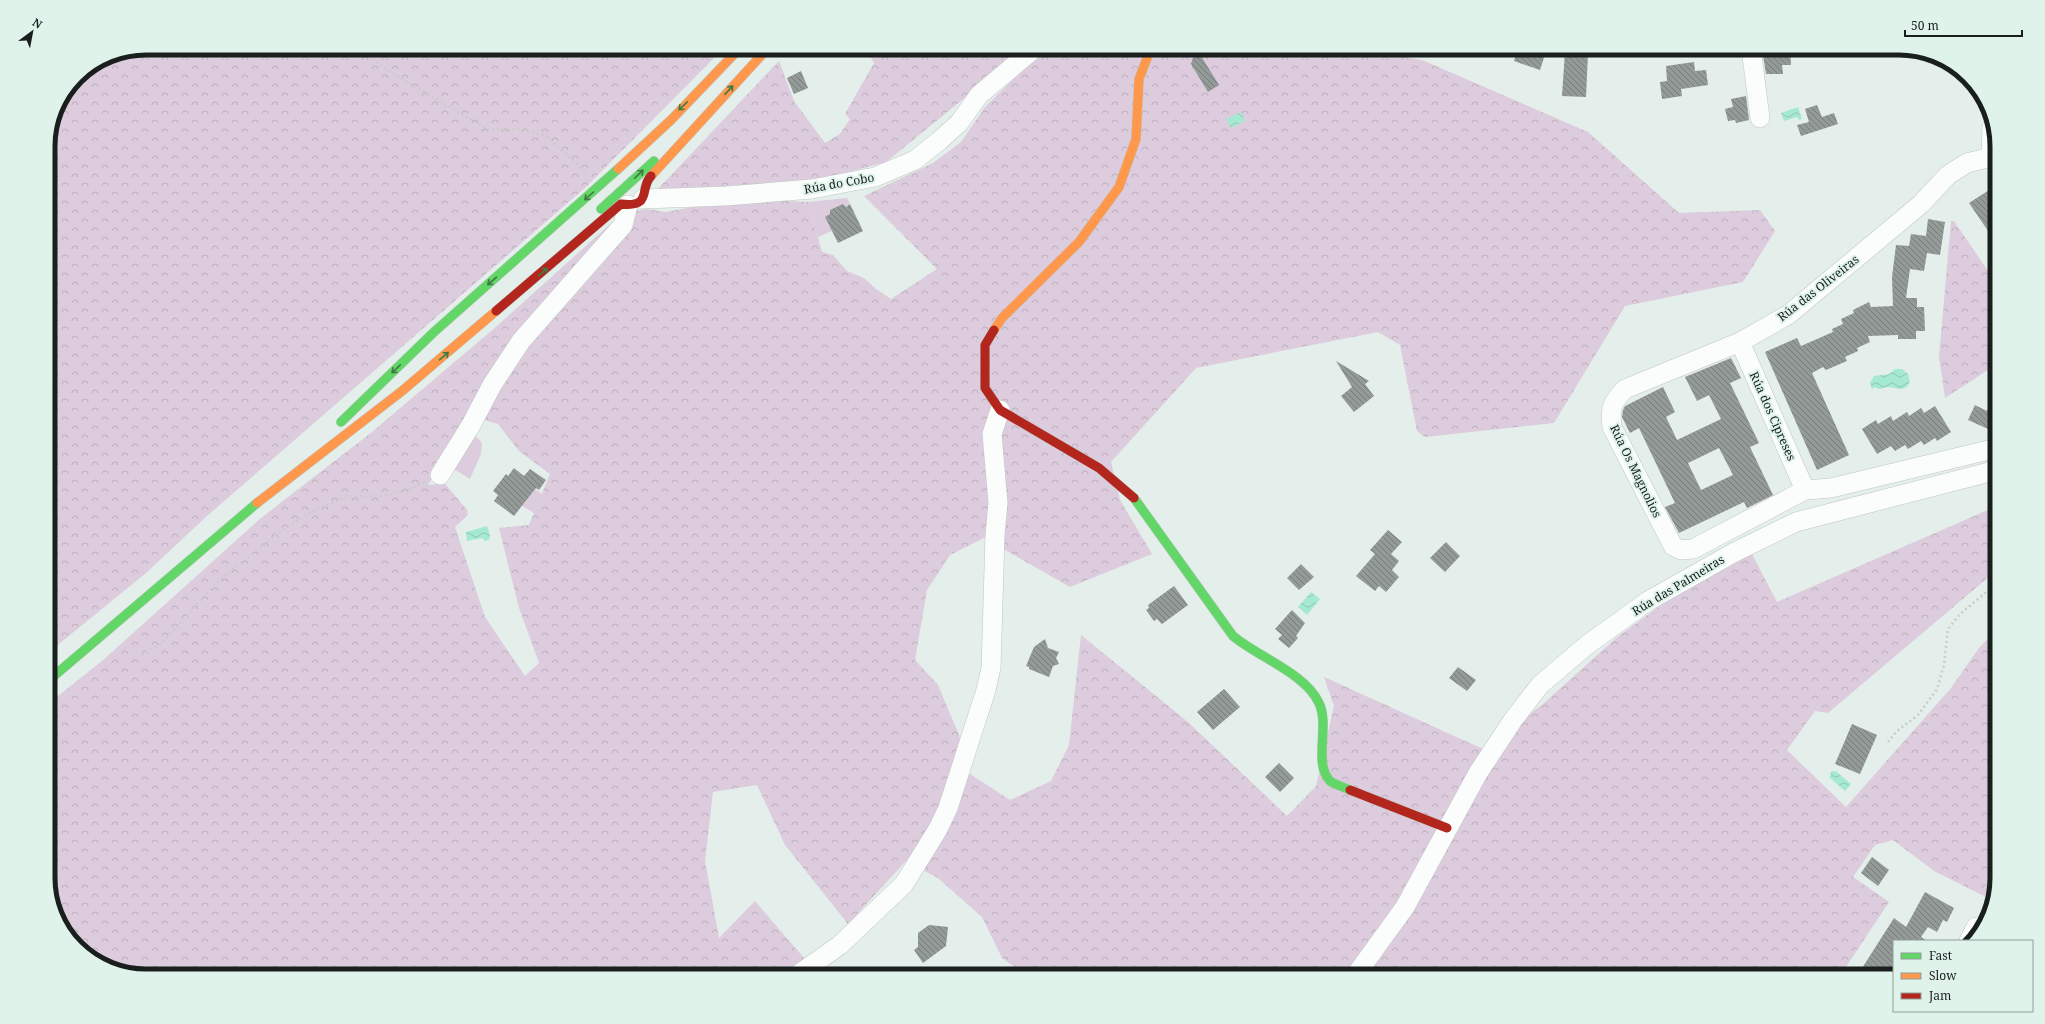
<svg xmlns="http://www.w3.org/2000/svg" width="2045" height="1024" font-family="'Noto Serif',serif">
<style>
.forest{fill:url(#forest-crowns)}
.garden{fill:#dcd}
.water{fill:url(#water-waves)}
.building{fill:url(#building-back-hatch);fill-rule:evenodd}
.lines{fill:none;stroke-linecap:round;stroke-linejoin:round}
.street-casing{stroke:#bfc7c4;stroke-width:20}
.fast-casing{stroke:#bfc7c4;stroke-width:10}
.slow-casing{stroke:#bfc7c4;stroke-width:10}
.jam-casing{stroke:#bfc7c4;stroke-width:10}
.path{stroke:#c9cdcb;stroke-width:2.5;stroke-dasharray:2 3;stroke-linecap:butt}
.street{stroke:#fbfcfc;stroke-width:19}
.fast{stroke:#63d668;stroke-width:9}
.slow{stroke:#ff974d;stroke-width:9}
.jam{stroke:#b3261e;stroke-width:9}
.oneway{stroke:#3e7a42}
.labels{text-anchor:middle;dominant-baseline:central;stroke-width:4;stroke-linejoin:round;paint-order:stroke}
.street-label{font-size:12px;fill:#181f1d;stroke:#dff3eb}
.rim{fill:none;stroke:#181f1d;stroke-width:5}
</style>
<defs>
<pattern id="forest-crowns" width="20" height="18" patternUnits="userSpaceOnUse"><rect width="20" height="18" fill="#dcd"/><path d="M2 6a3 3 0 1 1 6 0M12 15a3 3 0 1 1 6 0" fill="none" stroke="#bdafbd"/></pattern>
<pattern id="water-waves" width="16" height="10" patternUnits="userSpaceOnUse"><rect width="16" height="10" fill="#a6e9d2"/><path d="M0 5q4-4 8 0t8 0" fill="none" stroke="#8ec7b4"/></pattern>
<pattern id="building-back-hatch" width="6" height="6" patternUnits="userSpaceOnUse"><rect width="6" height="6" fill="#939a97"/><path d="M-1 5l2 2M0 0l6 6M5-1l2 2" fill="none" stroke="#777d7b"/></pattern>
</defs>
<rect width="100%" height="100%" fill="#e4eeea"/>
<path class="forest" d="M146,48H724L586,187L207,516L146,573L48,653V140L56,109L77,77L109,55Z
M865,48H1026L886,162L820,180L657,190L779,61L794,101L825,143L840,134L850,119L845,114L874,63Z
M1045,48H1355L1422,60L1588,132L1679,213L1760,210L1775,231L1743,282L1625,306L1554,423L1425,437L1417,431L1400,345L1378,332L1196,368L1111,462L1120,500L1152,554L1070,587L984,538L950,555L927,590L915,660L938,685L959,735L967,772L1010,800L1051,781L1069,745L1081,635L1188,722L1287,816L1316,786L1334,706L1324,677L1483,749L1543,704L1616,638L1680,591L1750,550L1777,602L1997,506V570L1828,713L1815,711L1787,750L1846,807L1951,688L1979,648L1997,629V878L1992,900L1934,871L1893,840L1875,845L1853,877L1889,902L1840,976H1027L1002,958L982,917L938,878L906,861L848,924L785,845L757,785L713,792L705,861L719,938L755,901L804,958L814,976H146L103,966L65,932L48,884V704L102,661L261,518L372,432L497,326L618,217L505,349L428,485L445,484L468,511L467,512L468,515L455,527L485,617L525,676L539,663L519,608L499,528L529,525L550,474L519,451L498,424L484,420L512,367L537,334L630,232L633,211L647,209L666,212L713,203L765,200L808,202L822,252L833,255L847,271L864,278L876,289L891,299L937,269L864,196L933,163L961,142L985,107Z
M1951,221H1954L1997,284V364L1945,398L1939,357Z"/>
<path class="garden" d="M847,198L850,204L825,217L829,226L833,224L832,231L818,237L808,202Z
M475,435L482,443L481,454L470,479L454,469Z
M535,489L542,494L534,513L522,506Z"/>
<path class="water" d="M1798,107L1802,119L1799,120L1797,117L1784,121L1781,113Z
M1241,112L1245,121L1231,128L1226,119Z
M1895,369H1902L1908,374L1910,381C1904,395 1897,386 1887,387C1882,388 1880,391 1875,387L1872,389L1870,383L1874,376L1889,374Z
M487,526L490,535L489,540L485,541L482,538L467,541L466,532Z
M1311,592L1320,599L1307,615L1298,607Z
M1833,771L1835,772L1836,771L1851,784L1845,791L1829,777L1831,775L1830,772Z"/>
<path class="building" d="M1196,48L1219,85L1208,92L1191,64Z
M1518,48H1547L1540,70L1514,61Z
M1769,48H1790L1791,65H1782L1783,74H1766L1762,49Z
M1565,51L1588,53L1586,97L1562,96Z
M1694,62L1695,71L1706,70L1708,85L1681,89L1682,96L1662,99L1660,82L1667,81L1666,66Z
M801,71L808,88L794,94L787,78Z
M1746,96L1749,120L1736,123L1735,120L1728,121L1725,109L1733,107L1731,99Z
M1817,105L1822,117L1834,113L1838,124L1801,136L1797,125L1809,122L1805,109Z
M1997,185V244L1969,203Z
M843,204L846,207L850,204L863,231L838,243L825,217L830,214V210Z
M1928,219L1945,222L1940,255L1927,253L1924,271L1910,269L1906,298H1917V307H1924L1925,331H1916V339H1898V335L1868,336L1870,342L1857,348L1858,351L1845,357L1847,361L1826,370L1823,367L1812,373L1849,455L1817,470L1765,352L1797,338L1801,346L1833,332L1832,329L1843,324L1841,319L1854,313L1853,310L1869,302L1871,307L1893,306L1892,277L1896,245L1909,246L1911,234L1926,236Z
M1731,358L1741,378L1730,383L1759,443L1750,447L1773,495L1747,508L1744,502L1679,533L1665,507L1675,503L1639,428L1630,433L1622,417L1623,410L1625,406L1663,387L1675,412L1666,417L1677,440L1721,419L1709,395L1697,401L1685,377ZM1719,448L1733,475L1701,490L1688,463Z
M1336,361L1369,381L1365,384L1374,396L1354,412L1341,396L1352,387Z
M1997,389V433L1968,420L1975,405L1987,411Z
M1935,406L1951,432L1937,441L1935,438L1924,445L1921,441L1908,449L1905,445L1895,451L1891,446L1877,454L1862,429L1876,420L1878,424L1891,416L1893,421L1907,412L1909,416L1921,408L1924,413Z
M514,468L524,476L530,469L546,480L539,490L536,488L514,516L494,501L498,495L493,491L506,474L508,476Z
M1388,530L1402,542L1391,554L1399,561L1392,570L1399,577L1386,592L1379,586L1375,591L1356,576L1375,554L1370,550Z
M1446,542L1460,556L1445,572L1430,558Z
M1301,564L1314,577L1299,590L1287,578Z
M1174,586L1188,605L1162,624L1157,619L1154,621L1146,610L1149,608L1148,605Z
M1292,610L1305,623L1296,636L1298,638L1289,648L1278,639L1282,635L1275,629Z
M1045,639L1048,648L1059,652L1056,658L1059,664L1053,666L1049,677L1029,669V667L1026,666L1034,647Z
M1458,667L1476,680L1467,691L1449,678Z
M1224,689L1240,707L1213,730L1197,712Z
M1852,724L1877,735L1860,774L1835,764Z
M1279,763L1294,778L1280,792L1265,777Z
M1872,857L1889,870L1878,886L1861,873Z
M1925,892L1954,908L1947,922L1943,920L1937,932L1928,927L1921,937L1927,941H1894V976H1857L1894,918L1906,927Z
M929,925L948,927L946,946L923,963L914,950L918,947V933Z"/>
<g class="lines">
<defs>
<path id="street" d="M1751,48L1760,118
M1992,127L1991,157L1997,161
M1991,157L1967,163L1948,175L1921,204L1788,315L1740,342L1625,389C1611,403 1610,408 1612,427L1673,546L1681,550L1693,549L1805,490L1831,488L1997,448
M643,199L726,196L812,189L875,177L915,160L939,141L959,123L979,95L1035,48
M1740,342L1805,490
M440,475L471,425L492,385L521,341L623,225L628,205
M1969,941L1976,927
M796,976L840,945L904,884L938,829L948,808L986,690L991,668L995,535L998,503L992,434L1000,410
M1355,976L1405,907L1478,773L1513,720L1540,685L1587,645L1648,601L1733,553L1796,522L1997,470"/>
<path id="fast" d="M601,209L654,161
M341,422L434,332L618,169
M1134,498L1233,636C1258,657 1305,673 1319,703C1330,726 1313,763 1330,781C1335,785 1344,787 1350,790
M48,681L257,503"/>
<path id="slow" d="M618,169L671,120L740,48
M651,176L768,48
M994,330L1002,318L1079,242L1119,187L1136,139L1139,79L1151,48
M257,503L402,391L496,311"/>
<path id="jam" d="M496,311L621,204C653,208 639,188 651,176
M994,330L985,345V388L1000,410L1099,468L1134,498
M1350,790L1447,828"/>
</defs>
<use href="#street" class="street-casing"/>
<use href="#fast" class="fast-casing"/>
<use href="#slow" class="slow-casing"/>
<use href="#jam" class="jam-casing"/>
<path class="path" d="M362,48L382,67L487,129H524L546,136L587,173
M142,655L161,644L217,582L281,531L315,510L348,496H383L410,489L425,482
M1888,742L1897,731L1918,715L1937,689L1944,665L1948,629L1959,615L1997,583"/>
<use href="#street" class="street"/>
<use href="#fast" class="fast"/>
<use href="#slow" class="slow"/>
<use href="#jam" class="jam"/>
</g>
<defs><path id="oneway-shaft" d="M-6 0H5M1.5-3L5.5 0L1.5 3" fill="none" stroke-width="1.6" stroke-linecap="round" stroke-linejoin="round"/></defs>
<g class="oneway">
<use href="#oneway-shaft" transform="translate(729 90) rotate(-47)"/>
<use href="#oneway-shaft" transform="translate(683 106) rotate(136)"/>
<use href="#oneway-shaft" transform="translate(639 174) rotate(-43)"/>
<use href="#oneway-shaft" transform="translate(589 196) rotate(138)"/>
<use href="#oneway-shaft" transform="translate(543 272) rotate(-41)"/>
<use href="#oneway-shaft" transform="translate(492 281) rotate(139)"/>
<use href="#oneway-shaft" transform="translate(444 356) rotate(-40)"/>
<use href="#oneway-shaft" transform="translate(396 369) rotate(136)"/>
</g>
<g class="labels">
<g class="street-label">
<text transform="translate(839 183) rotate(-10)">Rúa do Cobo</text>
<text transform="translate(1818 288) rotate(-38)">Rúa das Oliveiras</text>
<text transform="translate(1773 416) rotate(66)">Rúa dos Cipreses</text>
<text transform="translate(1636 471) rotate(64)">Rúa Os Magnolios</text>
<text transform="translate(1678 585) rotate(-31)">Rúa das Palmeiras</text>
</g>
</g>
<path d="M0 0H2045V1024H0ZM146 55H1899A91 91 0 0 1 1990 146V878A91 91 0 0 1 1899 969H146A91 91 0 0 1 55 878V146A91 91 0 0 1 146 55Z" fill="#dff3eb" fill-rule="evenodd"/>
<path class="rim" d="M146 55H1899A91 91 0 0 1 1990 146V878A91 91 0 0 1 1899 969H146A91 91 0 0 1 55 878V146A91 91 0 0 1 146 55Z"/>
<rect x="1893" y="940" width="140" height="72" fill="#dff3eb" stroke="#8f9e99"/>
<rect x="1901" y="953" width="20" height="6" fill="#63d668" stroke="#8f9e99"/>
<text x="1929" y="960" font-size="12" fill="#181f1d">Fast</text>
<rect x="1901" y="973" width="20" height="6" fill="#ff974d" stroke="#8f9e99"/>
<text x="1929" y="980" font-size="12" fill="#181f1d">Slow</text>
<rect x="1901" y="993" width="20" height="6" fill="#b3261e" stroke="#8f9e99"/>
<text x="1929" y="1000" font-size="12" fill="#181f1d">Jam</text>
<g transform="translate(32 32) rotate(32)" stroke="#dff3eb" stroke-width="3" paint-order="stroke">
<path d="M0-3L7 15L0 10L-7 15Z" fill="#181f1d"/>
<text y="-6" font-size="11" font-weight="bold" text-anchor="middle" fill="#181f1d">N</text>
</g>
<path d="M1905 30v6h117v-6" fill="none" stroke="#181f1d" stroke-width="2"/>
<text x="1911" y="30" font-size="12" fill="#181f1d" stroke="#dff3eb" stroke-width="3" paint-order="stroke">50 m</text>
</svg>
